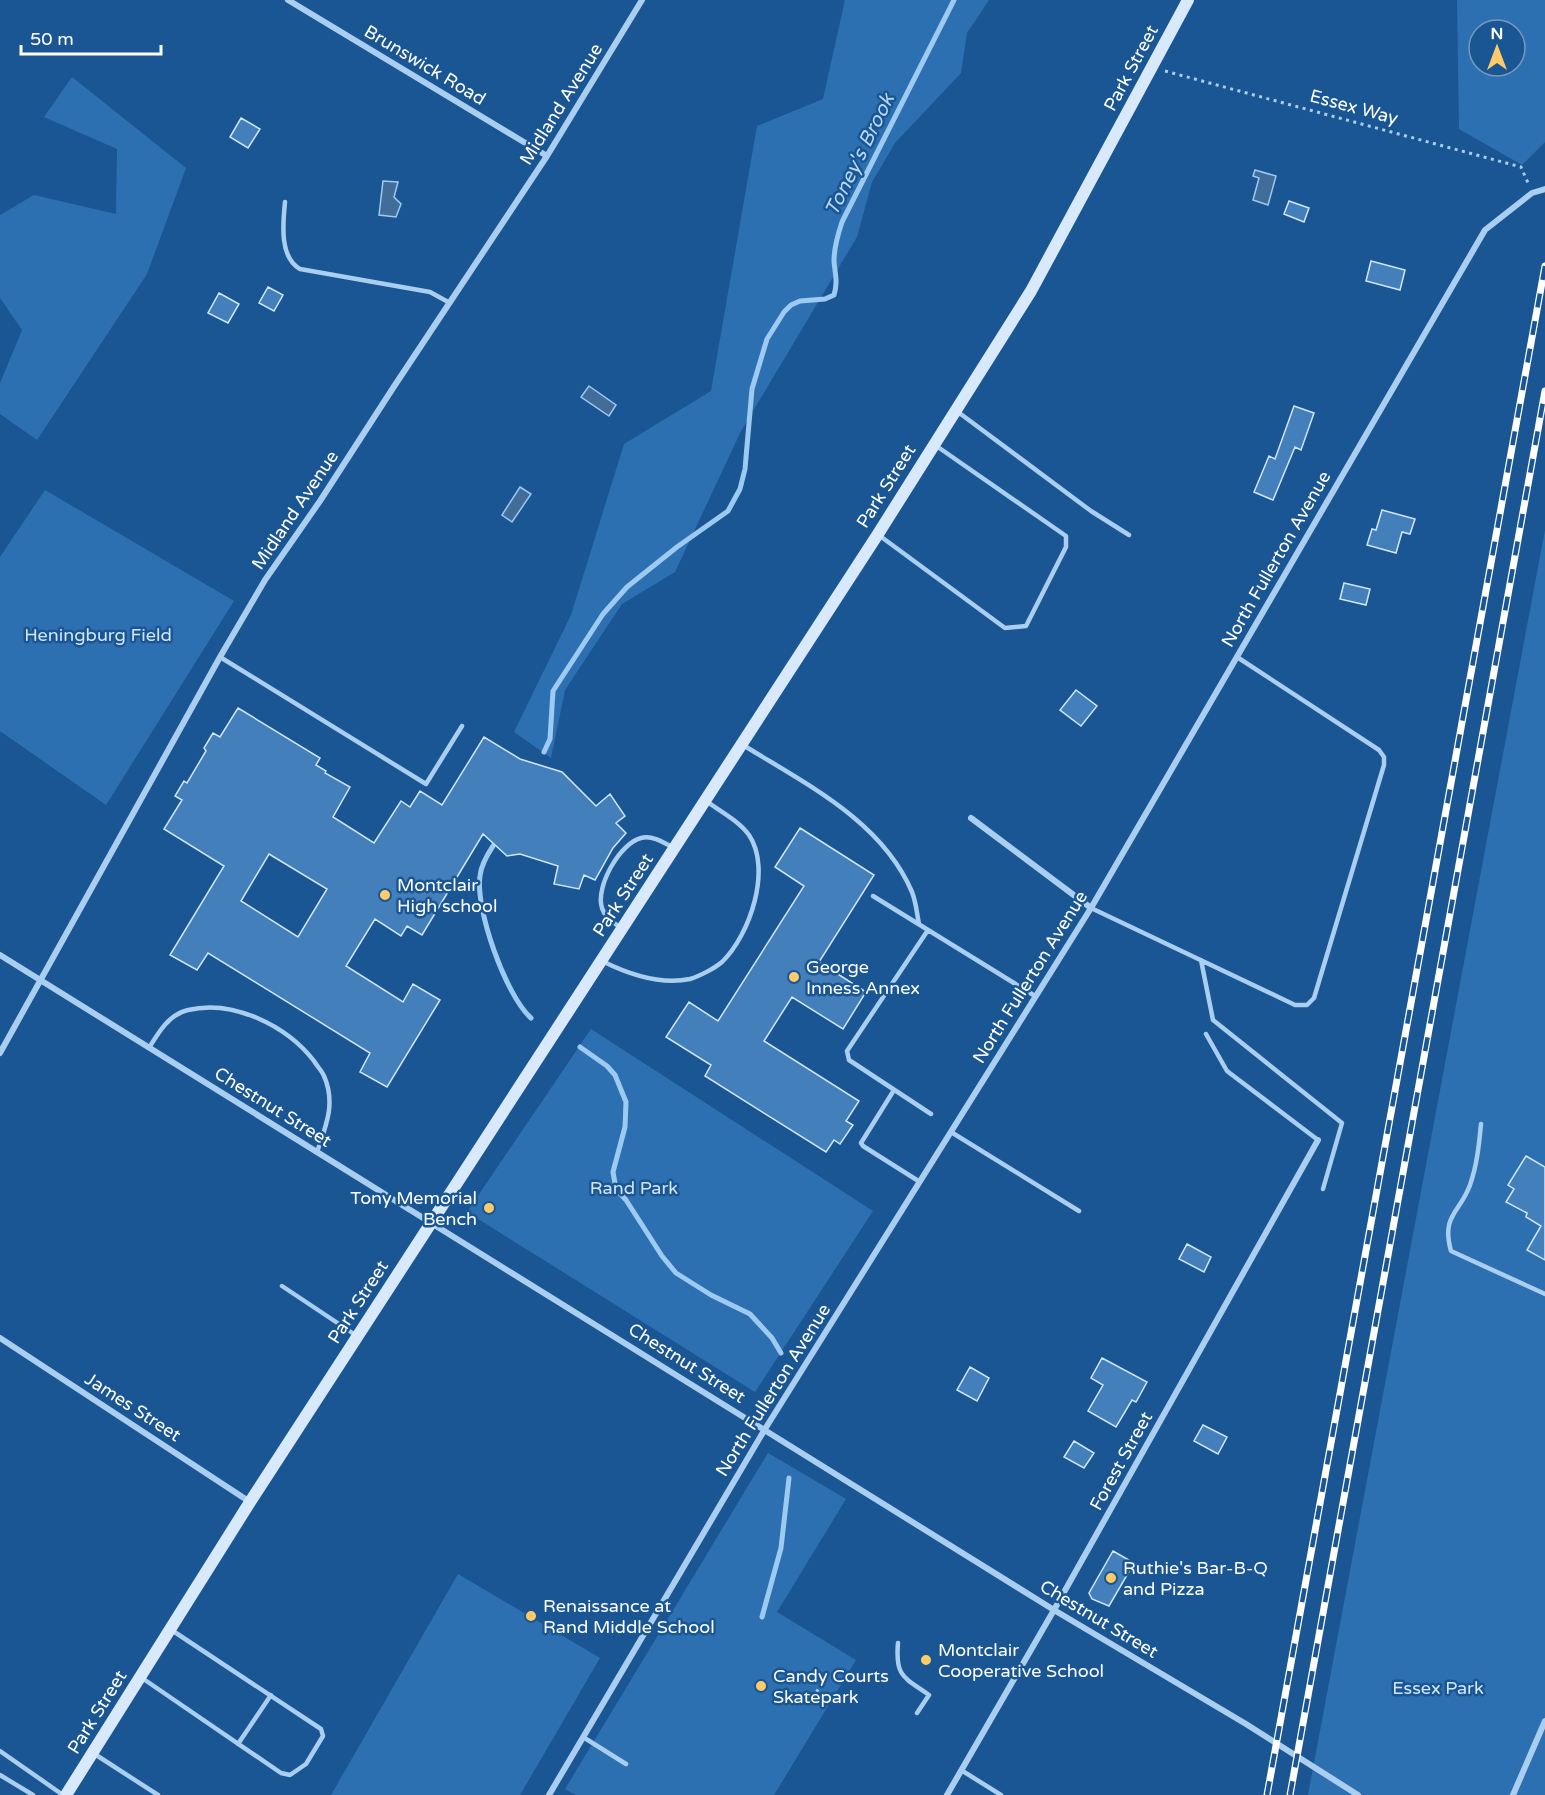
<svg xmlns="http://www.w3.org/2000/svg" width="1545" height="1795" font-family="'Varela Round',sans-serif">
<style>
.green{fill:#2d70b1;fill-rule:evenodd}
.water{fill:#426d98;stroke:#9dcaf1;stroke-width:1.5}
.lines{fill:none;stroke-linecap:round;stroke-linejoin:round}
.stream{stroke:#9dcaf1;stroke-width:5}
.building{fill:#437fba;stroke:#d1e6fb;stroke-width:1.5;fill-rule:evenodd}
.path{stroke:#aaceef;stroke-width:3;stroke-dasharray:3 4.5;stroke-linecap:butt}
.lane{stroke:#aaceef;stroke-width:4.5}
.street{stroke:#aaceef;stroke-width:6}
.secondary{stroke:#d8e9fb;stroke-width:12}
.rail-casing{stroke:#fff;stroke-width:7}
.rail{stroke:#1a5693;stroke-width:4.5;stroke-dasharray:14;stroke-linecap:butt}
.poi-dot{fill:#ffca68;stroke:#1a5693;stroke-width:2}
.labels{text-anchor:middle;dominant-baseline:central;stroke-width:5;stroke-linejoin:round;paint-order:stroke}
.street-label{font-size:18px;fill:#fff;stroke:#1a5693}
.park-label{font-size:18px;fill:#d1e6fb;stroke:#1a5693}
.poi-label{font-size:18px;fill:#fff;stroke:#1a5693;text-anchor:start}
.water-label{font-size:20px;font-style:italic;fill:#b6d7f6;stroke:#1a5693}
</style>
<rect width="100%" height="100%" fill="#1a5693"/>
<path class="green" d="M845,0H989L967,33L961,73L895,143L872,182L857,237L741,431L675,572L622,604L565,690L551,758L514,732L571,615L624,444L711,391L757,126L823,99Z
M1457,0H1545V142L1522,165L1459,129ZM1479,30H1515V66H1479Z
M72,77L186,168L147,274L37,440L0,414V383L22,330L0,298V215L34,195L116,214L117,149L44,117Z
M45,490L234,601L106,805L0,731V557Z
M1545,530V1795H1308Z
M591,1029L873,1211L755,1392L467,1212Z
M768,1453L846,1499L777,1612L856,1660L774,1795H576L565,1789Z
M458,1574L600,1658L520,1795H331Z"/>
<path class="water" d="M1255,170L1276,176L1268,205L1253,200L1259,178L1253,176Z
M383,181L398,182L394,197L401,204L396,217L379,215Z
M589,386L616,405L609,416L581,397Z
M520,487L531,494L512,522L502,515Z"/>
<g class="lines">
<path class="stream" d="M544,752L550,739L553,691L603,614L627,587L677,547L728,511L740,489L745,469L752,389L767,339L784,312L791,305L800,301L825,299L834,295C838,283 835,273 834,261C834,247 838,234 842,222L954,0
M493,846C487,855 481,865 480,876C475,909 506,996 531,1018
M580,1047L607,1066L615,1075L626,1102L625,1127L613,1172L616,1189L626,1200L662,1256L676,1273L711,1295L750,1314L772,1338L781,1353
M762,1617L781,1548L789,1478"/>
</g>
<path class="building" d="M241,118L260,129L248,148L230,137Z
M1289,201L1309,208L1304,222L1284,214Z
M1371,261L1405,270L1400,290L1366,281Z
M268,287L283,295L274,311L259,303Z
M219,293L239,304L228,323L208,313Z
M1294,406L1314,413L1301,450L1295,447L1273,500L1254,492L1269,456L1275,459Z
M1382,510L1415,519L1410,534L1402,532L1396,553L1367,545L1372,529L1376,530Z
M1344,583L1370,589L1366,605L1340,599Z
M1076,690L1097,706L1081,726L1060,710Z
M238,708L320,758L316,765L326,771L325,773L350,787L333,817L374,843L401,801L410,807L420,791L442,805L484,737L520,759L562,772L596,806L610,794L625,816L616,823L626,833L613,848L595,880L584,875L579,889L554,884L558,866L520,854L507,856L483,834L422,935L407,926L401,936L375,919L346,966L403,1002L413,984L440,1000L387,1087L360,1072L370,1053L208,953L197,970L170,955L224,866L164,829L182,800L175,796L184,781L187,783L206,751L204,748L213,733L220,737ZM269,854L327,889L298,937L241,901Z
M800,828L874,875L819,962L866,992L843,1029L792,997L764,1041L859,1101L846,1121L853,1125L840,1144L834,1140L826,1152L705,1076L711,1065L666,1037L689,1002L718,1021L804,886L775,867Z
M1526,1156L1545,1167V1260L1527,1250L1541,1226L1526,1217L1527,1213L1506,1202L1514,1189L1508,1185Z
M1187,1244L1211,1257L1204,1272L1179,1259Z
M1102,1358L1147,1382L1136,1402L1132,1400L1116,1427L1088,1411L1103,1385L1091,1378Z
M970,1367L989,1378L977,1401L957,1390Z
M1203,1425L1227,1437L1218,1454L1194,1441Z
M1074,1441L1094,1453L1084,1468L1064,1457Z
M1113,1551L1134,1563L1109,1606L1092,1599L1089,1593Z"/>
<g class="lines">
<path class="path" d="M1165,71L1521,167L1528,183
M816,1690L833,1701"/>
<path class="lane" d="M285,202C283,223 279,257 300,269L430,292L450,303
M958,412L1091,511L1129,535
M880,536L1005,628L1026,626L1066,547V536L935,445
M220,657L426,784L462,726
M743,745C806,784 882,821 912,892C916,902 917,914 919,924
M873,896L1035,996
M1091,908L1295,1005H1307L1314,998L1384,765V757L1379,750L1237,657
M621,928C613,922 605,918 602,908C595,887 620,843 641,838C652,835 663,842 672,847
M928,930L847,1051L849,1060L931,1114
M1201,960L1213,1020L1342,1123L1323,1189
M602,961C628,974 661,985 690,979C700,976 715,968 722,962C750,935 772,869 749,835C739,821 720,811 706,801
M1206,1034L1227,1071L1318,1140
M149,1048C158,1033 169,1014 188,1010C233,999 287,1026 314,1061C317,1066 322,1071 324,1076C336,1103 326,1126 317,1152
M894,1090L861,1143L863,1146L920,1182
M1481,1124C1479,1145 1477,1165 1470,1185C1460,1213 1441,1215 1451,1251L1545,1294
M951,1132L1079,1211
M282,1286L357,1336
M898,1643C895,1677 904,1677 929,1695L917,1713
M142,1678L281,1773L290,1775L306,1764L323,1736L321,1729L170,1629
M583,1737L626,1764
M238,1744L271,1695
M0,1751L63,1795
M93,1753L158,1795
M961,1770L1001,1795
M0,1775L33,1795"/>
<path class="street" d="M288,0L547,156
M971,818L1091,908
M0,955L1054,1610L1246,1724L1358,1795
M0,1053L220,657L265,580L320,501L393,388L547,156L642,0
M0,1338L250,1502
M549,1795L765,1429L1091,908L1485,230L1532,193L1545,189
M947,1795L1054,1610L1318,1140
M1513,1795L1545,1721"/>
<path class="secondary" d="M66,1795L250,1502L878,534L1031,291L1188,0"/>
<defs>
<path id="rail" d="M1267,1795L1545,266
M1290,1795L1545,391"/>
</defs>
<use href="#rail" class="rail-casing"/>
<use href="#rail" class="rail"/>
</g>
<g class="poi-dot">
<circle cx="385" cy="895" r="6"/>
<circle cx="794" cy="977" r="6"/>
<circle cx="489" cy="1208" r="6"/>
<circle cx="1111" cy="1578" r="6"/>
<circle cx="531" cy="1616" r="6"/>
<circle cx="926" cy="1660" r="6"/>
<circle cx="761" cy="1686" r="6"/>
</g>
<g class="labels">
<g class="street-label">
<text transform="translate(425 65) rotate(31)">Brunswick Road</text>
<text transform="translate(1131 68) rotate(-62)">Park Street</text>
<text transform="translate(561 104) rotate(-58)">Midland Avenue</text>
<text transform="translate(1354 107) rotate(15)">Essex Way</text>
<text transform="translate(886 486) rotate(-58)">Park Street</text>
<text transform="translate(295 510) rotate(-56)">Midland Avenue</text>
<text transform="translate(1276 559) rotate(-60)">North Fullerton Avenue</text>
<text transform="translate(623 895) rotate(-57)">Park Street</text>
<text transform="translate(1030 977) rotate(-58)">North Fullerton Avenue</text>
<text transform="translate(273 1107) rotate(32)">Chestnut Street</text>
<text transform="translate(358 1302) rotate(-57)">Park Street</text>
<text transform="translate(687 1363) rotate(32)">Chestnut Street</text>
<text transform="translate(773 1390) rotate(-58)">North Fullerton Avenue</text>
<text transform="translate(133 1407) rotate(33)">James Street</text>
<text transform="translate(1121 1461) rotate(-61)">Forest Street</text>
<text transform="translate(1099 1619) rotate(31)">Chestnut Street</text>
<text transform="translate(97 1712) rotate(-58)">Park Street</text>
</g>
<g class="park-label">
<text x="98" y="635">Heningburg Field</text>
<text x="634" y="1188">Rand Park</text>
<text x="1438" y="1688">Essex Park</text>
</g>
<g class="poi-label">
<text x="397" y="885">Montclair<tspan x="397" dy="21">High school</tspan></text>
<text x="806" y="967">George<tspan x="806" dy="21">Inness Annex</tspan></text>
<text x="477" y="1198" text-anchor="end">Tony Memorial<tspan x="477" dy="21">Bench</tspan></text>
<text x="1123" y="1568">Ruthie's Bar-B-Q<tspan x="1123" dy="21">and Pizza</tspan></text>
<text x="543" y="1606">Renaissance at<tspan x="543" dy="21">Rand Middle School</tspan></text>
<text x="938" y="1650">Montclair<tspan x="938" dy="21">Cooperative School</tspan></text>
<text x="773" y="1676">Candy Courts<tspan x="773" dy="21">Skatepark</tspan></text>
</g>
<g class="water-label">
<text transform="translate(860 155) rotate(-64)">Toney's Brook</text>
</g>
</g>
<g transform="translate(1497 48)"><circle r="28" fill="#1a5693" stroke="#769abe" stroke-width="1.5"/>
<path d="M0-4.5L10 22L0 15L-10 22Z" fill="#ffca68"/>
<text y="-9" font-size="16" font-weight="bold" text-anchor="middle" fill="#ffffff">N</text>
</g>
<path d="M21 45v9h140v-9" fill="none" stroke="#ffffff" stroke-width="3"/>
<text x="30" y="45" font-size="18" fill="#ffffff" stroke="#1a5693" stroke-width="4.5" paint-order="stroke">50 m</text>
</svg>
